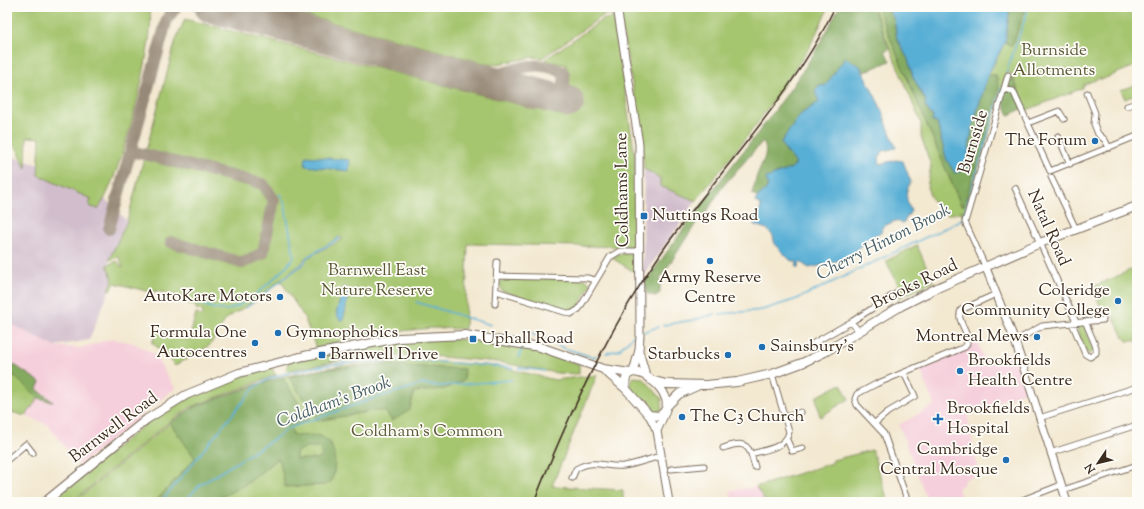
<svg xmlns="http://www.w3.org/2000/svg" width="1144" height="509" font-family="'Sorts Mill Goudy',serif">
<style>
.built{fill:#f5cfdb}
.industrial{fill:#d1bdcc}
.green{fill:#a5c56e;stroke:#707846}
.forest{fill:#84aa61;stroke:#606a40;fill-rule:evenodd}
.water{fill:#58afd5;stroke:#4a6c7a}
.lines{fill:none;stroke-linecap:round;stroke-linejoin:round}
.stream{stroke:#58afd5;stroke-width:1.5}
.taxiway{stroke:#978977;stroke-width:12}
.runway{stroke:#978977;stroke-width:31}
.street-casing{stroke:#7b6c5c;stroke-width:7}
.secondary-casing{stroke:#7b6c5c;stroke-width:9}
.primary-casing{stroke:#7b6c5c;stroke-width:10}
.street{stroke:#fff;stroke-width:5}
.secondary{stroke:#fff;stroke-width:7}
.primary{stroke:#fff;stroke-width:8}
.rail{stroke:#3b2a1e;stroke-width:1.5}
.poi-dot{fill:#1f6fb2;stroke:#fdfcf7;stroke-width:1.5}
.labels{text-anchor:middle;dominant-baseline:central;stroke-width:3.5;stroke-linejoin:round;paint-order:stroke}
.park-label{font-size:17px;fill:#5b5836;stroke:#fdfcf7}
.poi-label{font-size:17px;fill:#3b2a1e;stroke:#fdfcf7;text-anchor:start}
.street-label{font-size:17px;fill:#3b2a1e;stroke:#fdfcf7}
.water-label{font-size:18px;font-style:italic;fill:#475f67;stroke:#fdfcf7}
</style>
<rect width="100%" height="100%" fill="#fdfcf7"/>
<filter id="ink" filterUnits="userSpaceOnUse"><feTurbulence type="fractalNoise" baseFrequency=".025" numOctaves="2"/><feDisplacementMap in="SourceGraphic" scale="8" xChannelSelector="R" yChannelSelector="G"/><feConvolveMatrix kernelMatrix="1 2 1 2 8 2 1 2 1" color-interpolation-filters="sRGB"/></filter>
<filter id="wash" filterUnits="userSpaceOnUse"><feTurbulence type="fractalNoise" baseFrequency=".012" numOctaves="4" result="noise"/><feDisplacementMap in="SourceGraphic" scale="16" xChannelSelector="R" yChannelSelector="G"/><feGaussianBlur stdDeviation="0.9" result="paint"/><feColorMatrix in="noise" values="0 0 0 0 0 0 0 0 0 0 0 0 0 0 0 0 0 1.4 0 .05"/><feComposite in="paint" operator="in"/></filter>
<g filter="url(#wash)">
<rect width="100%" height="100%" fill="#f3e8d0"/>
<path class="built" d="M7,322L55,346L80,348L112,339L131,342L153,353L175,388L79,466L48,425L26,416L38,398L52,402L37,389L39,382L7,360Z
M977,342L985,361L1015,350L1028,390L967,414L979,474L964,480L963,485L960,486L958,489L963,502H928L899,425L934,405L919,367Z
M756,487L766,502H730L731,490Z"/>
<path class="industrial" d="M7,155L85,179L127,221L109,260L113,281L89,340L54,346L7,322Z
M644,169L660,178V186L696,201L648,269L641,282L643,260Z"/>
<path class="green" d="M7,7H145L150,12C156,43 118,186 98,209L89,206L91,199L38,175L40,138L27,137L26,169L18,150L7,139Z
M273,7H611L612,14L604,15L542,58L533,57L492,65Z
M618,7H829L808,50L756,125L696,201L660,186V178L644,169L641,133Z
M873,7H877L961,205H964L977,161L996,75H988L1005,42L1012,46L1026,7H1137V65L1101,80L1100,78L1083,85V88L1027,110L1011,73L1009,72L1006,75L969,201L964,212L962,210L963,217L960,212L947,215L941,208L932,200L927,187L931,166L921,136V123Z
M613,17L635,156L634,247L468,244L465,329L433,328L369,334L316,348L304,317L281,281L304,264L307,258L343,239L340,237L305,258L302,263L257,299L226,319L210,345L175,366L166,354L152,343L156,332L189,340L196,313L202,317L203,311L196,309V306L182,301V297L156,291L150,292L115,283L110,290L108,289L113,280L107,265L117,261L122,267H123L119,257L109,260L127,221L176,39L185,19L564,116L572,87L568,85L566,65L544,60L602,20Z
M1137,84V94L1125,99L1121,90Z
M917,245L933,282L899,298L896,291L900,288L886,261Z
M632,253L635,255L636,273L612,258L618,254Z
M1137,267V341H1127L1122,335L1113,316H1104L1093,287Z
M504,278L585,279L591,284L577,309L569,312L502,291L499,284Z
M1084,325L1094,350L1093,352L1090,354L1086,352L1076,326Z
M422,338L476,340L525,349L579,364V374L557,373L498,362L419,355L353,358L286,371L288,361L367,345Z
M418,360L497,366L555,380L597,375L552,486L623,490V502H74L170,423L194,407L255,385L286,376L340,366Z
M271,367L276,375L191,407L169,422L72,502H51C83,476 114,448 147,423C183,396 228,379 271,367Z
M7,369L38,398L26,416L7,411Z
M634,377L643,378L662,399V410L657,412L652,411L631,389L630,381Z
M841,384L849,399L820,417L816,397Z
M872,450L888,501L885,502H766L756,487L832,463L833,460Z"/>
<path class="forest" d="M839,7H873L889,49L885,51L890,61L864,72L860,66L845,59L825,86L819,85V102L801,114L781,142C784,151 791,155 796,164L790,169L775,174L763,193L757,197L752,194C754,188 755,181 757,175C761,164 770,153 763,141L723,186L704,216L700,217L660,279V293L655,296L648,294L644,284C669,249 693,215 720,181C763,126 809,71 839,7Z
M877,7L888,9L894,19L897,39L908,59L913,77L926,102L925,106L937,123L947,161L966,170L972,128L988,75H996L999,88L964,205H961Z
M1010,7H1026L1012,46L1005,42Z
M1006,75L1011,76L1026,107L1009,115L1003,102Z
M7,360L40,382L37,389L53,402L38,398L7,369Z
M388,365L464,369V380L445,389L414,392L410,410L392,421L385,411H371L318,421L289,377L323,369Z
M282,377L309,419L290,428L294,436C302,436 313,434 320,436C338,442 336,467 332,481L325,485L285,487L280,461L277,459L248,483L212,502H155L195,458L170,423L194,407L255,385ZM306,447H317L321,451L322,457L316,459H296V452Z"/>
<path class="water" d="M886,7H1010L1005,42L988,75L972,128L966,170L955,173L947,161L937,123L932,121L933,117L925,106L926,101L913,77L908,59L897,39L894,19Z
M845,58L860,66L880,106L896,148L883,151L879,157L880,164L896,160L903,161L911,182C904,191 906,200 911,211L903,223L895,221L882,227L881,233C868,236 862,248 851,254C838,262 824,265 809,268L800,262L798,268L796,267L797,262L790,260L775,245L773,236L767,229L754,225L755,214L760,211L761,205L755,202C757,195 763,193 768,187L766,178L790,169L796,164C791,155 784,151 781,142L801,114L819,102L815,91L819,85L825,86Z
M306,156L350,160L349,171L305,166Z
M344,287L347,289C348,298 346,314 342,321L339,319L336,313Z"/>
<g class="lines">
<path class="stream" d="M1006,73L1029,7
M416,302L491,325
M197,303C205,305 215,310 224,310C244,310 282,272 294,257L285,205L280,194
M246,308L304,263L307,257L340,238
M720,314L762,310L797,299L962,220L1002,87
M663,325L693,320L715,314
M348,330L350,338
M528,332L564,348L592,357L596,356
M643,332L658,327
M606,353L619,350L633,336L638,334
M519,357L522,348
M519,368L545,371
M161,502L254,388C266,378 281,375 296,371C367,354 441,361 513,368
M184,502L200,485L274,439L287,429L306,422L375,398L423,384L440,386L512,380"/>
<path class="taxiway" d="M479,78C497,78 514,67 532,66C542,64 553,68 563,72C566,78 564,87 560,92C553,104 536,108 524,100C516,95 511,88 502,84
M131,151L263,184L274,200L263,253L242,263L171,242
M109,229L167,19L176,7"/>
<path class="runway" d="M210,7L569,102"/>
</g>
</g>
<g filter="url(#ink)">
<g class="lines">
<defs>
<path id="street" d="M1004,89L1013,91L1050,171L1137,136
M1087,93L1095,113L1094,124L1098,134L1105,140L1109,148
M1127,106L1137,103
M1028,123L1059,111L1064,119
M1058,136L1070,164
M1051,177L1076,229
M1015,188L1076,322
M986,268L965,222L1008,75
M497,276L587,278L595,280
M496,291L571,314L579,309L610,257L620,251H639
M495,304L497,262
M851,322L859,331
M1072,323L1085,354L1090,357L1096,353V347L1085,321
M1015,341L1042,326L1103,320
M812,344L851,322L895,294
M785,417L801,412
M1039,418L1137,387
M875,423L888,412L915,396L904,373
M787,440L792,451L803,448
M723,448C735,444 746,440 751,454C764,450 786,448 789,432L772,374
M1050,453L1137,425
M751,454L755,467
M7,460L26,444L33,453
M671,469L704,466
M572,478L576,469C595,458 605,468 624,466C636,464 649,459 661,456
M1063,490L1137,465
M908,502L884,434L857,405L855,399L857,394L876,384L965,347C974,335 955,323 961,310L996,294
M1017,502L1061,485"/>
<path id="secondary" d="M617,7L639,144L640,336L639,350L633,372
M986,268L1015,341L1067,502
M639,351L646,375
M649,415L657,431L669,502
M657,431L665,413"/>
<path id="primary" d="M604,370L626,389L649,415L659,416C690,398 618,346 626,389
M651,380L666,384L706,385L737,382L772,374L802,363L825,352L901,306L937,288L1040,243L1137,206
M668,405L679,394L697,386
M45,502L147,419L186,395L239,373L304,356L399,338L465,335L540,347L603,369L630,373"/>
</defs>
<use href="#street" class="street-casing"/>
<use href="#secondary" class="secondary-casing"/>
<use href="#primary" class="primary-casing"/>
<use href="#street" class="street"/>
<use href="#secondary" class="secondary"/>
<use href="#primary" class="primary"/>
<path class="rail" d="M534,502C570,411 611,323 668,243C724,165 794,94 835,7"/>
</g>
</g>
<g class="poi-dot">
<circle cx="1095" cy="141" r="4"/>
<rect x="640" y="212" width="8" height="8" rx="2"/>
<circle cx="710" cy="261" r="4"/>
<circle cx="280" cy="297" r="4"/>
<circle cx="1118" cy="301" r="4"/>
<circle cx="278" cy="333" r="4"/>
<circle cx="1037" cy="337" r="4"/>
<rect x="469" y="335" width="8" height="8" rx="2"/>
<circle cx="255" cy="343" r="4"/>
<circle cx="762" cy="347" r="4"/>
<rect x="318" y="351" width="8" height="8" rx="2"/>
<circle cx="728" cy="355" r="4"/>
<circle cx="960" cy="371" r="4"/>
<circle cx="682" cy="417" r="4"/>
<path d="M936 413h4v4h4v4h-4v4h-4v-4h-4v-4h4z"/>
<circle cx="1006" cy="460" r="4"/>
</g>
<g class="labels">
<g class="park-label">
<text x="1054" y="51">Burnside<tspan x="1054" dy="20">Allotments</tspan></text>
<text x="377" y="271">Barnwell East<tspan x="377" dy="20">Nature Reserve</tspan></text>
<text x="427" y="432">Coldham's Common</text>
</g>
<g class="poi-label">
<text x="1087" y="141" text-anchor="end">The Forum</text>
<text x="652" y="216">Nuttings Road</text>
<text x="710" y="278" text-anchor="middle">Army Reserve<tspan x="710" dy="20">Centre</tspan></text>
<text x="1110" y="291" text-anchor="end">Coleridge<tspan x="1110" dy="20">Community College</tspan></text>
<text x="272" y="297" text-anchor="end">AutoKare Motors</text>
<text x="247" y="333" text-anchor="end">Formula One<tspan x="247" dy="20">Autocentres</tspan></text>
<text x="286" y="333">Gymnophobics</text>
<text x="1029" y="337" text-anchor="end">Montreal Mews</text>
<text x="481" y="339">Uphall Road</text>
<text x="770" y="347">Sainsbury's</text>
<text x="330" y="355">Barnwell Drive</text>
<text x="720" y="355" text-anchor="end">Starbucks</text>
<text x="968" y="361">Brookfields<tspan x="968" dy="20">Health Centre</tspan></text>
<text x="947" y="409">Brookfields<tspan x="947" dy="20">Hospital</tspan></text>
<text x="690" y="417">The C3 Church</text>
<text x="998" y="450" text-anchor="end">Cambridge<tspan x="998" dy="20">Central Mosque</tspan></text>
</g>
<g class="street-label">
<text transform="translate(974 142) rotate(-73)">Burnside</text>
<text transform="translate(623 190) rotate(-91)">Coldhams Lane</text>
<text transform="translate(1048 228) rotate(66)">Natal Road</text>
<text transform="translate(915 285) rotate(-26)">Brooks Road</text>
<text transform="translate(114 428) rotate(-37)">Barnwell Road</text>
</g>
<g class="water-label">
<text transform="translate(884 243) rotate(-27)">Cherry Hinton Brook</text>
<text transform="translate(334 403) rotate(-20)">Coldham's Brook</text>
</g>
</g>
<rect width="1144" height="509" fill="none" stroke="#fdfcf7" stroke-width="24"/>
<g transform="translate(1098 463) rotate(235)" stroke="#fdfcf7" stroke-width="3" paint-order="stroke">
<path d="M0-3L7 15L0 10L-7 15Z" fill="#3b2a1e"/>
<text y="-6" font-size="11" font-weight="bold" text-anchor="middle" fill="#3b2a1e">N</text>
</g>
</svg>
